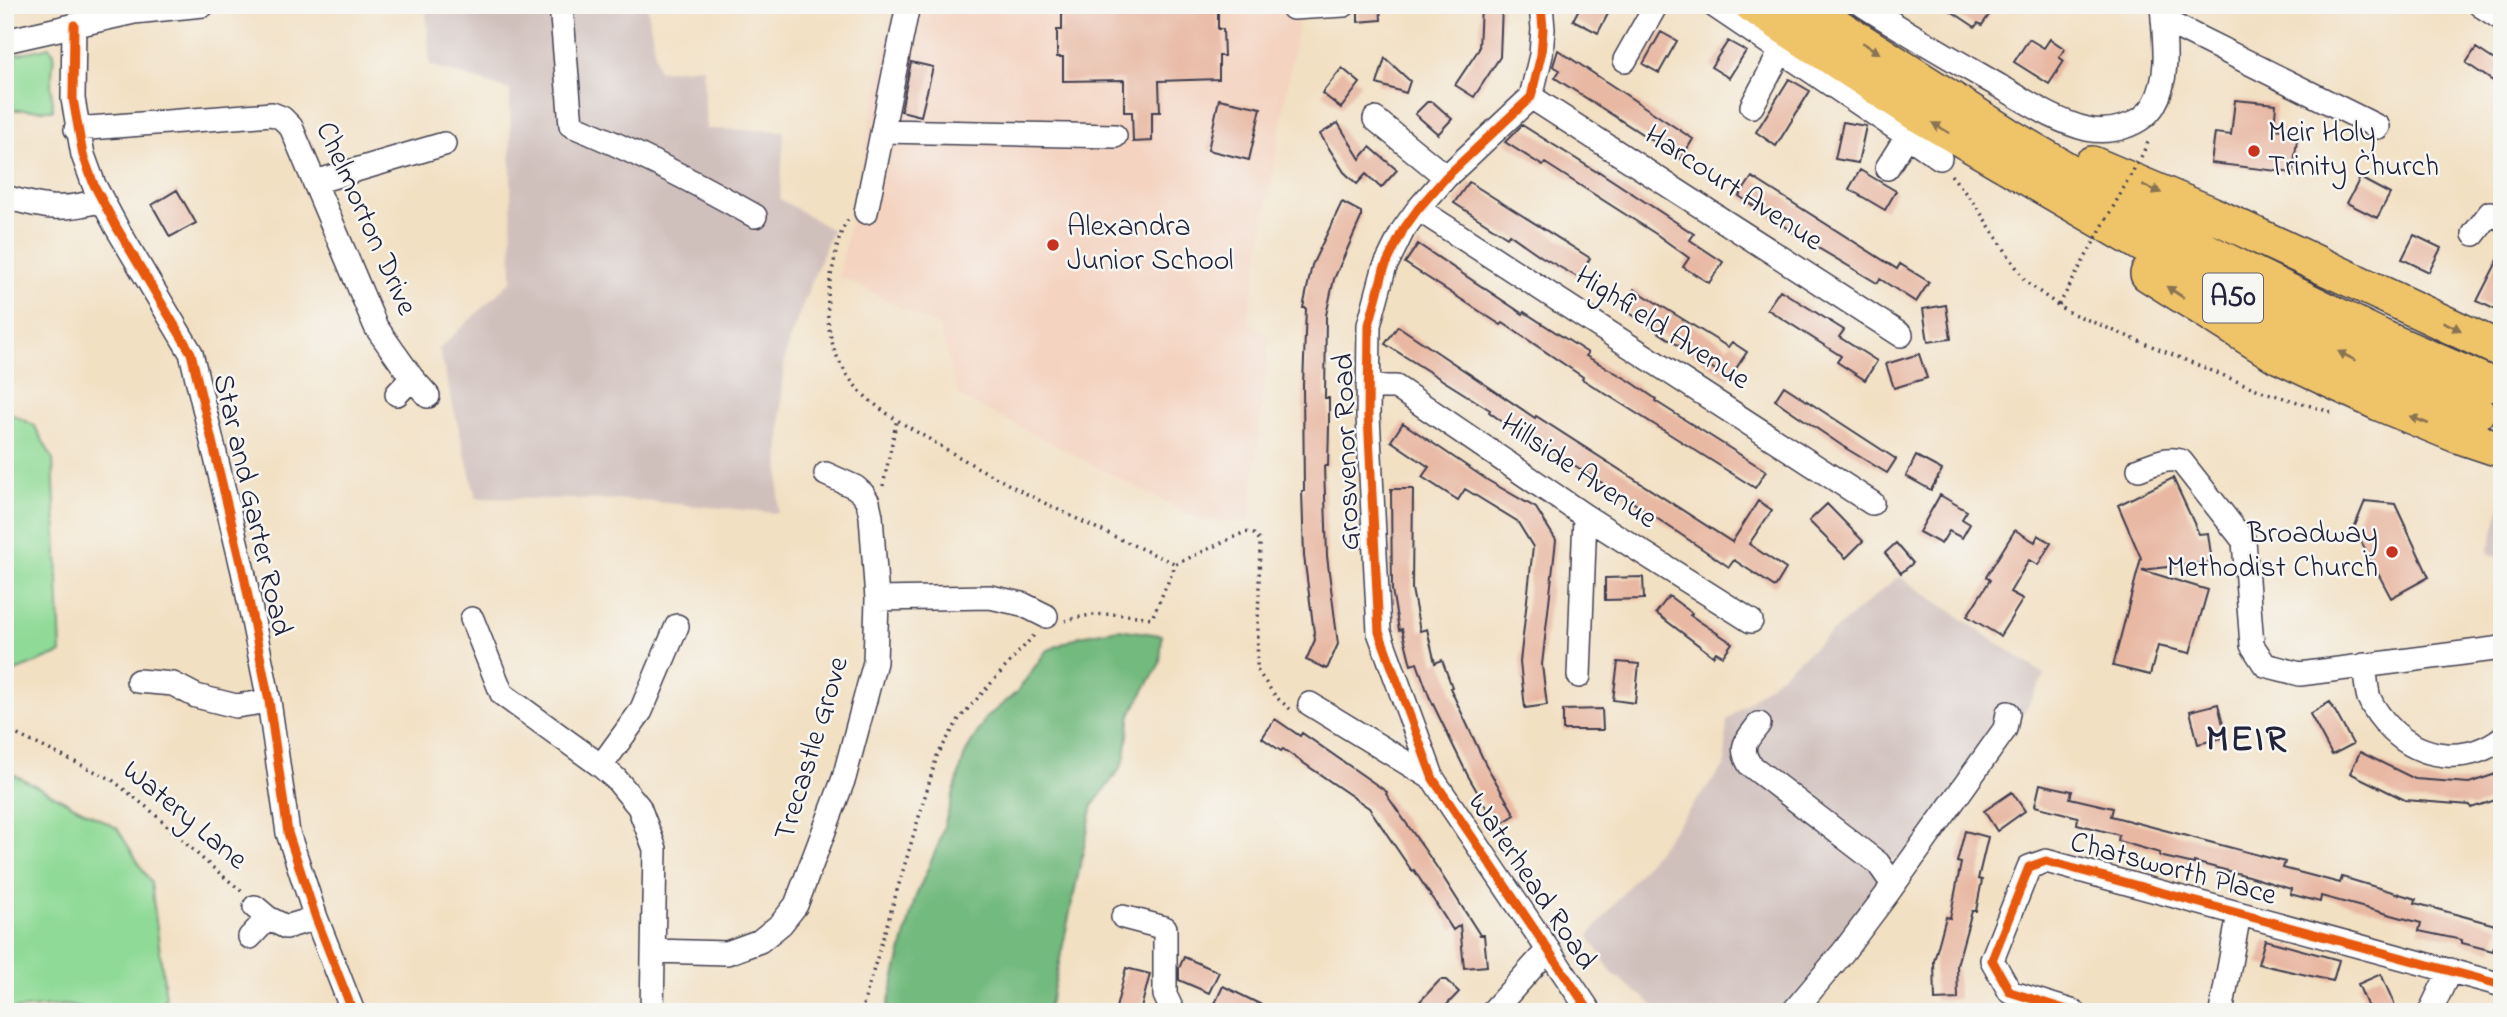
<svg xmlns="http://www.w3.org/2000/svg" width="2507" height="1017" font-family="'Indie Flower',sans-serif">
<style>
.built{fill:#f4d3c0}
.industrial{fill:#d0c0bc}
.green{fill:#8fda96;stroke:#587e68;stroke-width:2}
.forest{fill:#73ba7f;stroke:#4a6e5d;stroke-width:2}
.building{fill:#e8b8a3}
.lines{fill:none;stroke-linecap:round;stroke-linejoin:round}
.highway-tunnel{stroke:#c8baa8;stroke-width:35;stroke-dasharray:35 18;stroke-linecap:butt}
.minor-casing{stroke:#413e4f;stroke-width:26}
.highway-casing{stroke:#413e4f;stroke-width:38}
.path{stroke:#413e4f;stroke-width:3.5;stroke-dasharray:2 5;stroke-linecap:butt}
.minor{stroke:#fff;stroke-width:23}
.highway{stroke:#efc469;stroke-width:35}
.path-bridge{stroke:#413e4f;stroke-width:3.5;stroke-dasharray:2 5;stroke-linecap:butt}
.cycleway-casing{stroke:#f6f6f2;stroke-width:13}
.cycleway{stroke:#e8590c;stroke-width:9}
.oneway{fill:#887352}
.poi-dot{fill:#c8321e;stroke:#f6f6f2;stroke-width:2.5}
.labels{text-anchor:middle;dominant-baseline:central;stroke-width:5;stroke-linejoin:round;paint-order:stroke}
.shield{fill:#f6f6f2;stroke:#626272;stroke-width:2}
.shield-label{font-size:28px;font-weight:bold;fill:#22223b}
.poi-label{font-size:30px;fill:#22223b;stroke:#f6f6f2;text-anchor:start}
.street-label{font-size:30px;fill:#22223b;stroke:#f6f6f2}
.district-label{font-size:37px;font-weight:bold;letter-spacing:2px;fill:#22223b;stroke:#f6f6f2}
</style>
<rect width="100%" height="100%" fill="#f6f6f2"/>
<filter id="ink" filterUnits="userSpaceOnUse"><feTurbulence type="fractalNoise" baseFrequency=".0143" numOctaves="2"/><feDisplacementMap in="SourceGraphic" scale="14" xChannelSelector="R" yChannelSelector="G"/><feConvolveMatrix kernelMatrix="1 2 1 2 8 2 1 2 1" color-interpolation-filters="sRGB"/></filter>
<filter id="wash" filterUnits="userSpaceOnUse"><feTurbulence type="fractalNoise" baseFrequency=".00686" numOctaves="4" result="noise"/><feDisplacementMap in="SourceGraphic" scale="28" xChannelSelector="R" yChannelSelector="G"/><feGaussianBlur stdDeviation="1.57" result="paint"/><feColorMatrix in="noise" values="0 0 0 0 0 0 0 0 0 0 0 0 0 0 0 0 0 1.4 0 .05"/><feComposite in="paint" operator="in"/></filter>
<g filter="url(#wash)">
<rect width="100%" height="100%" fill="#f2e0c3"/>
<path class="built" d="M894,5H1301L1248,321L1270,338L1249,523L1200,520L959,396L939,327L839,276Z"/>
<path class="industrial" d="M451,5H647L658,71L703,67L706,129L784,131L780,199L832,230L788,343L782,381L778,513L631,500L476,498L439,349L512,280L510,90L430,65L426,8Z
M2502,502V559L2488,553Z
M1899,576L2045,675L2022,716L2003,720L1905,856L1896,859L1883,858L1881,884L1784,1012H1662L1612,973L1589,936L1725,765L1727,720Z"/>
<path class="green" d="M49,47L54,53L51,85L53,110H7L5,57Z
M5,411L34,425L53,459L61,653L5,675Z
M5,770L117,828L151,883L166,998L153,1012H99L66,1005L5,1010Z"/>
<path class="forest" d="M1118,629L1162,635L1160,663L1131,713L1125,757L1120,769L1093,805L1052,996L1046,1012H886L915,898L939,843L965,754L986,718L1017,692L1046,651L1080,636Z"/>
<g id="blocks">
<path class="building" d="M1121,5L1218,6V29H1223L1224,56H1219V79L1159,81L1160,112H1152V141L1133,142L1132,112H1124V80L1063,81V57H1057V30H1062V8Z
M1358,5H1380L1381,20L1358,22Z
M1481,5H1502L1500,57L1474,97L1455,85L1479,49Z
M1581,5H1602L1610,10L1598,33L1573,20Z
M1942,5H1996L1982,25L1978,23L1975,27Z
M1661,32L1677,41L1659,73L1643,64Z
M2029,39L2044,48L2050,39L2065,49L2059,57L2064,61L2049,84L2014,62Z
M1728,41L1746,51L1729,78L1711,67Z
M2476,48L2502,65L2493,81L2466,63Z
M1558,50L1693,139L1681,159L1555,78L1560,70L1553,66Z
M1385,58L1410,81L1406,93L1377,84Z
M911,62L933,67L921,116L901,111Z
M1342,68L1360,83L1341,108L1322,93Z
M1789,79L1810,91L1776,146L1756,132Z
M1219,99L1261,108L1249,160L1208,150Z
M2235,100L2276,104L2274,129L2298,131L2293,173L2211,163L2215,133L2231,135Z
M1427,102H1433L1452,119L1438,134L1415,114Z
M1843,122L1866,126L1858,163L1835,159Z
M1338,123L1360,159L1370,147L1397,170L1381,188L1366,174L1357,184L1344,172L1320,134Z
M1522,125L1597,172L1598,171L1694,234L1690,240L1723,262L1709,283L1683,267L1689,258L1656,234L1545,163L1543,166L1505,142Z
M1860,170L1896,191L1885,210L1849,189Z
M1752,177L1897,269L1900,264L1929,282L1916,302L1880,279L1877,283L1803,239L1739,196Z
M2360,178L2390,194L2377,218L2347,203Z
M1469,182L1590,258L1579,278L1542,257L1509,234L1507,237L1454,203Z
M177,190L196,223L170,237L152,205Z
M1342,202L1361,212V218L1334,279L1326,315L1325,398H1329V427L1328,466H1324L1327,556L1338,644L1327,669L1306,660L1315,640L1304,556L1302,491H1304L1303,385L1306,308H1303L1312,265Z
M2414,235L2441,248L2429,272L2402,259Z
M1418,244L1523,314L1524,312L1588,353L1586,356L1630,381L1656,399L1655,401L1766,471L1755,488L1582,379L1583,377L1503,323L1501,325L1405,263Z
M2502,252V313L2477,301Z
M1634,289L1728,347L1732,342L1747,352L1729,379L1622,308Z
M1780,290L1844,330L1839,337L1877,361L1865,380L1837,362L1841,356L1767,309Z
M1946,305L1951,339L1928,342L1923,309Z
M1398,326L1535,418L1536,416L1732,542L1758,501L1772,510L1749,544L1786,569L1775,587L1734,560L1729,567L1637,505L1517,429L1515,431L1489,412L1490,410L1385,344Z
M1919,354L1927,378L1894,388L1886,364Z
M1784,386L1896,459L1887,473L1847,449L1775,400Z
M1403,423L1489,481L1536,508L1556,540L1542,665L1547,705L1525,708L1520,662L1533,547L1517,521L1465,489L1458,500L1422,477L1429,467L1391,441Z
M1916,456L1942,470L1931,490L1906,476Z
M2173,478L2199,534L2208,533L2212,562L2142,570L2208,590L2190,653L2158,646L2150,675L2113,666L2141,558L2118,505Z
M1391,489H1413L1412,589L1420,631L1427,629L1435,663L1442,660L1452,687L1450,688L1485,763L1515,815L1497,826L1467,774L1429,696L1417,663L1411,665L1402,629L1399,630L1392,590Z
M1940,495L1967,511L1962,519L1970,524L1962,538L1949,531L1941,544L1919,532Z
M2365,501L2395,504L2429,577L2391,598L2354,528Z
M1827,504L1863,541L1846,558L1809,521Z
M2015,530L2035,542L2038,535L2051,543L2038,565L2029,560L2010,592L2023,599L2000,636L1967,616L1990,580L1986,577Z
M1896,543L1913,563L1901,573L1885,553Z
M1643,577L1644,599L1605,600V578Z
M1669,596L1692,613L1690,615L1732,643L1723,656L1716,652L1713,656L1656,613Z
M1618,662L1639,664L1635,703L1613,700Z
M2330,702L2353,744L2332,755L2310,714Z
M2218,704L2226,737L2198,744L2190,711Z
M1602,709L1603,730H1563V710Z
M1275,719L1300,736L1302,733L1387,792L1386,794L1436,866L1480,935H1484L1487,966L1464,968L1460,925L1453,930L1414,870L1412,871L1369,808L1283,749L1281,751L1262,738Z
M2360,752L2415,779L2469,783L2502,772V798L2471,808L2470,805L2405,800L2350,773Z
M2040,784L2072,791L2070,798L2113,808L2111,816L2285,862L2283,868L2340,883L2342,877L2416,899L2415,903L2499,926L2493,951L2462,943V940L2419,931L2421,923L2321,896L2320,902L2290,894L2291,889L2248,876L2194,862V864L2159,856L2160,853L2118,841L2119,835L2077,824L2078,817L2035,806Z
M2012,792L2025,811L1997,831L1984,811Z
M1965,831L1988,837L1978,879L1982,880L1976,911H1972L1957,965L1958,999L1935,1000L1934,961L1946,917L1950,918L1961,863L1957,862Z
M2265,940L2339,960L2333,981L2258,964Z
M1184,957L1219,972L1209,993L1179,980V968Z
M1126,968L1150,974L1140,1012H1115Z
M2381,974L2395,1006L2381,1012H2370L2358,984Z
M1440,980H1446L1459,992L1440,1012H1410Z
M1223,986L1276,1012H1211Z"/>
</g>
</g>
<g filter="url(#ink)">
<use href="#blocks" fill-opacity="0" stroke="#413e4f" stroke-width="2"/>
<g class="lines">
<path class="highway-tunnel" d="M2477,412L2502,421"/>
<defs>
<path id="minor" d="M561,5L571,125C635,151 695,182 755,216
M1292,5L1293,8L1344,5
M1541,5L1543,29L1541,55L1531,97L1446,177L1418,209L1403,230L1384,269L1369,325L1368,416L1379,632L1433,779L1590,1012
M1713,5L1940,158
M1863,5C1908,34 1954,60 2001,87C2027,102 2057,122 2087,129C2110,134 2141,126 2154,105C2171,76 2164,37 2162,5
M2480,5L2502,19
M2163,20L2378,127
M74,25L73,99L83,155L94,185L117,228L191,353L243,571L269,701L288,833L316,918L353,1012
M5,41L134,12L203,5
M1625,60L1656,5
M1531,97L1901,335
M1752,106L1781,51
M1375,119L1446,177
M76,129L272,114L282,118L291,127L376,327L412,378L428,396
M883,131L1115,136
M1887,168L1907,136
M315,182L444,144
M5,197C45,208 61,212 102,200
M1418,209L1872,503
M866,212L908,5
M2474,234L2490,213L2502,219
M1368,387H1396L1585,516L1751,621
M397,394L412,378
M2139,469C2153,464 2165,457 2181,461L2244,541L2252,645L2265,665L2300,674L2502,648
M877,599L990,597L1022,604L1046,616
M472,619L502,694L601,766L616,779L639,807L655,849L652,1012
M2364,665C2366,676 2366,688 2369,698C2374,710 2383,721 2392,730C2423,760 2467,764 2502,738
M1579,676L1585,516
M138,681L173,684L196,696L236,706L269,701
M1310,704L1433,779
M1759,724C1747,740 1738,746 1750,765L1878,863L1892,883L1887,894L1844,951L1793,1012
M601,766L641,711L677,626
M1887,894L2005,729L2008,713
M255,907L268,918L286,927L316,918
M1123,917L1165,928V995L1173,1012
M250,937L268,918
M654,951L727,953L760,941L781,924L796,905L844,778L875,662L877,599L871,516L868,502L863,494L855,487L826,474
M1492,1012L1548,950
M2074,1012L2010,992L1992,960L2029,867L2046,861L2502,985
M2221,1012L2239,914
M2430,1012L2450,970"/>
<path id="highway" d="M1752,5L1913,111L2264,315L2378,372L2477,412
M1804,5L2012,138L2210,253L2383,338L2489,384
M2092,164L2211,214L2502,350
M2148,274L2275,354L2379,403L2457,435L2502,450"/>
</defs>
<use href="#minor" class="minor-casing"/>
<use href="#highway" class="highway-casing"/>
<path class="path" d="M2141,157L2150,138
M1951,175L1976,206L2026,282L2066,311L2261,391L2331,412
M848,220C838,233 836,255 832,271C824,305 826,343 846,373C864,403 900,422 929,439C1007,487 1091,527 1176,564
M2059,305L2069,287
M883,486L897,419
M1065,621C1095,611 1122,614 1152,618L1176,564L1245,532C1253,533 1257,534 1260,542L1257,670L1276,697L1290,709
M5,729L111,779L149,809L206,862L244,893
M861,1012L937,756L959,719L1036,633"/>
<use href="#minor" class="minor"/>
<use href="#highway" class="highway"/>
<path class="path-bridge" d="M2069,287L2139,160"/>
<defs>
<path id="cycleway" d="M1541,5L1543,29L1541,55L1531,97L1446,177L1418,209L1403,230L1384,269L1369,325L1368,416L1379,632L1433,779L1590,1012
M74,25L73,99L83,155L94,185L117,228L191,353L243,571L269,701L288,833L316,918L353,1012
M2074,1012L2010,992L1992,960L2029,867L2046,861L2502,985"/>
</defs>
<use href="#cycleway" class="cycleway-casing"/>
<use href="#cycleway" class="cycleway"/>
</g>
<defs><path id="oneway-solid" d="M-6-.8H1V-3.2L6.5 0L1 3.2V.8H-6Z" transform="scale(1.75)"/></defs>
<g class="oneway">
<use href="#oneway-solid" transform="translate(1871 48) rotate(32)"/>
<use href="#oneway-solid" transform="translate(1941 128) rotate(-149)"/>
<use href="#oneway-solid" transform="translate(2152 189) rotate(23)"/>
<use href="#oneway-solid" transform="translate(2175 292) rotate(-147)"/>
<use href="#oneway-solid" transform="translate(2452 326) rotate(26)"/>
<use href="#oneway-solid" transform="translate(2347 356) rotate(-153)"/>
<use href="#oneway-solid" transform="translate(2419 420) rotate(-158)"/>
</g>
</g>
<g class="poi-dot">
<circle cx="2254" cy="151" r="7"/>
<circle cx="1053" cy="245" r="7"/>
<circle cx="2392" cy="552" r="7"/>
</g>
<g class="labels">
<rect class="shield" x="2203" y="273.5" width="60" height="49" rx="5"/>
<g class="shield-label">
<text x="2233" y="298">A50</text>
</g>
<g class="poi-label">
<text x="2268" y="134">Meir Holy<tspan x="2268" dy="34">Trinity Church</tspan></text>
<text x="1067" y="228">Alexandra<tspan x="1067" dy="34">Junior School</tspan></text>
<text x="2378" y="535" text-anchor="end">Broadway<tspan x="2378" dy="34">Methodist Church</tspan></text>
</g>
<g class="street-label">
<text transform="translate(1733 189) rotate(33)">Harcourt Avenue</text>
<text transform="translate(365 219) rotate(66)">Chelmorton Drive</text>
<text transform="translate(1662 329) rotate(33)">Highfield Avenue</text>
<text transform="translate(1348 452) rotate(-92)">Grosvenor Road</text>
<text transform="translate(1578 472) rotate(34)">Hillside Avenue</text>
<text transform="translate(251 505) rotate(77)">Star and Garter Road</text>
<text transform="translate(813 749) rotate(-73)">Trecastle Grove</text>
<text transform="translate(184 816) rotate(40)">Watery Lane</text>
<text transform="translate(2173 870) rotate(15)">Chatsworth Place</text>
<text transform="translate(1531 882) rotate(56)">Waterhead Road</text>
</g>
<g class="district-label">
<text x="2247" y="741">MEIR</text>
</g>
</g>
<rect width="2507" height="1017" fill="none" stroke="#f6f6f2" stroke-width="28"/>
</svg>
